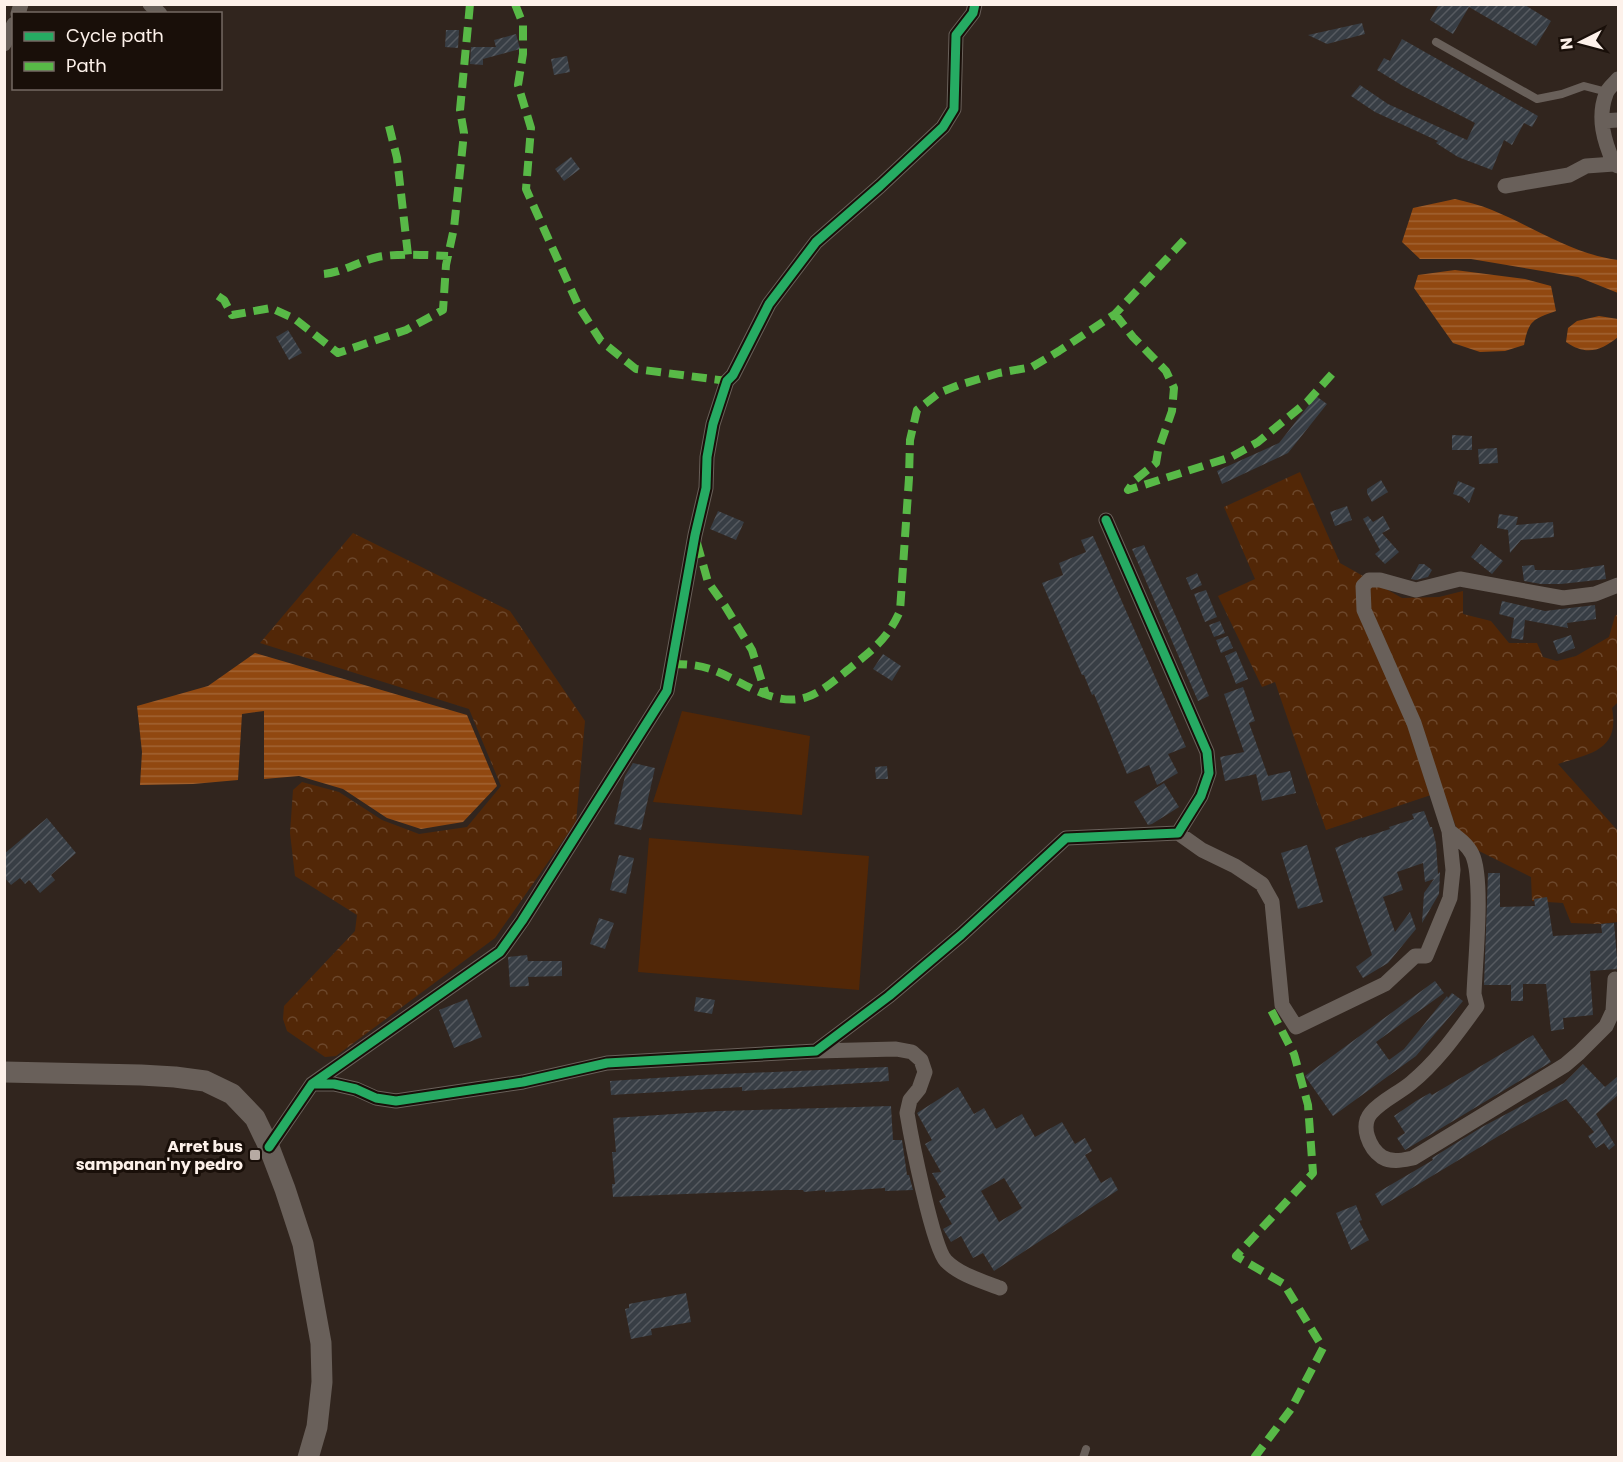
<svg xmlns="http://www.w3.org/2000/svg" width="1623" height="1462" font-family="Poppins,sans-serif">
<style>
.forest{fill:url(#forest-crowns)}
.park{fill:#522707}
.water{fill:url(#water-rules)}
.building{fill:url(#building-hatch);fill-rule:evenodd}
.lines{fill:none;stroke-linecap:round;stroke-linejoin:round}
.lane{stroke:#69605a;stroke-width:8}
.street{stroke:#69605a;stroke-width:15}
.secondary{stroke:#69605a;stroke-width:21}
.quiet{stroke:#58b947;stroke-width:8;stroke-dasharray:15 8;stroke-linecap:butt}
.cycleway-casing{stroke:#190f09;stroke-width:13}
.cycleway{stroke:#26ab63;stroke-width:9}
.poi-dot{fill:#b6aaa3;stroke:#190f09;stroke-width:2}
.labels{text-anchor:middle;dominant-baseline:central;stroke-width:6;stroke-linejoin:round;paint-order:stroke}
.poi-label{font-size:16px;font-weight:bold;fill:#fdf1ea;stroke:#190f09;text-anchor:end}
</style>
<defs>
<pattern id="forest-crowns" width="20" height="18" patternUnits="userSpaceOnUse" patternTransform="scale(1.5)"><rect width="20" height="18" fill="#522707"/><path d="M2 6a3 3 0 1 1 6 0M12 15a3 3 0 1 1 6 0" fill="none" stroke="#6c472b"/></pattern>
<pattern id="water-rules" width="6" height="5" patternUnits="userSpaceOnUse" patternTransform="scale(1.5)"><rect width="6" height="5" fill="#914810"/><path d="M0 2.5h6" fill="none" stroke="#a16333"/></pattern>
<pattern id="building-hatch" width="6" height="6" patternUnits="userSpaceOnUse" patternTransform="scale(1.5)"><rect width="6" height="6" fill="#383e45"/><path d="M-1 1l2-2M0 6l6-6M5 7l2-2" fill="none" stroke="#565a60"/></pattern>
</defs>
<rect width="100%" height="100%" fill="#31251e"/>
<path class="forest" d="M1300,472L1340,563L1402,598L1439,597L1463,591V614L1491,621L1509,643H1537L1543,657L1557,661L1576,656L1609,637L1615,616L1618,614V702L1612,708C1620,751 1590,753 1558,764L1618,831V922L1599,924L1571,923L1563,903L1532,901L1531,877L1467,845L1456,827L1443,791L1326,830L1275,682L1262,687L1218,596L1255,579L1224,507Z
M353,533L510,611L585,721L576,822L495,938L336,1056L325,1057L287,1031L283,1019L284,1006L355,931L357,915L295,876L290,833L293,790L302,782L339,792L382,820L419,834L467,827L501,786L469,709L260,643Z"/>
<path class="park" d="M682,711L810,736L802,815L653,802Z
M649,838L869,856L859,990L638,972Z"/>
<path class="water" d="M1455,199C1467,202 1480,205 1492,210C1534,227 1572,254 1618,260V293L1578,277L1471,259H1420L1402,242L1413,208Z
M1455,270L1525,279L1551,286L1556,311C1533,319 1529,320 1524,345L1505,351L1480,352L1453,343L1414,288L1418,275Z
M1599,316L1618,319V337C1601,351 1586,356 1566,342L1568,328L1577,321Z
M255,653L467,715L497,786L463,822L421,829L387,818L343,789L299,776L264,779V711L242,714L238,780L193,784L140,785L142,752L137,706L208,686Z"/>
<path class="building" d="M1439,4H1523L1551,21L1536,46L1469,7L1453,34L1430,20Z
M1362,23L1365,34L1327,44L1308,35Z
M446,30H459L458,48L445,47Z
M516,34L520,49L483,59V65L470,64L471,47H496L494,40Z
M1402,39L1538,116L1532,127L1524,123L1512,145L1504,140L1492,170L1458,157L1436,143L1438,141L1375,112L1351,96L1360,85L1388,104L1467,140L1475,123L1403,86L1377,70L1384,58L1390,61Z
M567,56L570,72L554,75L551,59Z
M571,157L580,169L564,181L555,169Z
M288,330L302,353L289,360L276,337Z
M1316,396L1327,404L1288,453L1222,484L1217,471L1279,443Z
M1452,435L1472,436V450H1452Z
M1497,448L1498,463L1479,464L1478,449Z
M1381,480L1388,492L1372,502L1367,493V489Z
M1458,481L1475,488L1469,503L1462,497L1453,494Z
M1347,506L1352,520L1335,526L1330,512Z
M718,511L744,522L736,540L710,529Z
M1499,514L1518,517L1516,525L1553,522L1554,537L1521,540L1510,553L1508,530L1497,528Z
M1368,516L1373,522L1383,516L1390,529L1382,533L1399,552L1385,564L1375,554L1380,550L1363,519Z
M1093,536L1186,747L1168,754L1178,773L1157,785L1149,765L1127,774L1094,694L1092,695L1084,675H1082L1042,583L1063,575L1059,563L1086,552L1081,540Z
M1481,544L1503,561L1492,574L1471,557Z
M1144,545L1181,628L1209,696L1198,701L1132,549Z
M1419,564H1424L1432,570L1428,577L1416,580L1411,579Z
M1534,565L1535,570H1573L1604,565L1606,579L1561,584H1541L1524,581L1522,566Z
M1197,573L1202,585L1191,590L1186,578Z
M1206,590L1217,617L1205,622L1194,594Z
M1502,601L1545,611L1595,605L1596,619L1567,623L1568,628L1525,620L1523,640L1511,638L1514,618L1499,614Z
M1220,621L1225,633L1214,637L1209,625Z
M1571,635L1575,648L1558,654L1553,641Z
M1228,636L1233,648L1221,653L1216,640Z
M1236,651L1248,679L1236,684L1225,656Z
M883,654L901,666L892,681L873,669Z
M1243,687L1255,721L1249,723L1268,776L1290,771L1296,793L1262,801L1256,774L1225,781L1220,757L1244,752L1224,694Z
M633,763L655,768L641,830L614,824L625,776Z
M887,766L888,779H876L875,767Z
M1164,783L1179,807L1152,824L1148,825L1134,802Z
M1424,811L1430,827H1432L1436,844L1438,874L1440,872L1439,894L1422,923L1424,893L1434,879L1425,882L1423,863L1397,872L1403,890L1383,897L1395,932L1410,912L1416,929L1388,963L1363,978L1356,967L1372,955L1335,848L1362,837V838L1390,829L1389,827L1414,819L1412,814Z
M47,818L76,853L51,875L55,880L40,893L29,880L25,884L20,878L11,885L4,877V854Z
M1307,845L1323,902L1298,909L1281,853Z
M619,855L634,858L626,894L610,890Z
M1488,873H1500V907L1535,906L1534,899L1547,897L1553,936L1602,933L1601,924L1614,923L1618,969L1590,971L1593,1015L1563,1018L1564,1029L1551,1031L1546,984H1523V1001H1511V985H1484Z
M599,918L614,923L605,949L590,944Z
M527,955L528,961H562V976L528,977L529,986L510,987L508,957Z
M1435,981L1444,993L1376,1042L1389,1060L1404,1049L1447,996L1448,998L1452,993L1463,1001L1416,1056L1333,1116L1305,1076Z
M696,997L715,1000L712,1014L694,1011Z
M467,999L482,1037L454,1048L439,1010Z
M1533,1035L1551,1062L1405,1150L1397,1138L1405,1133L1394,1116L1416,1101L1430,1093L1432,1095Z
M1583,1064L1605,1087L1618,1076V1095L1596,1114L1615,1145L1609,1150L1604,1143L1596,1148L1588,1136L1594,1132L1566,1099L1507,1131L1382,1206L1375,1194L1433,1160L1432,1158L1482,1127L1564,1083Z
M888,1067L889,1081L742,1091V1087L611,1095L610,1081L702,1075Z
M958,1087L974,1114L984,1108L996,1129L1022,1114L1035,1137L1062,1122L1075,1144L1085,1138L1092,1151L1085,1155L1101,1183L1111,1177L1118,1190L994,1271L983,1253L973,1258L961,1236L951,1242L943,1229L952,1224L939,1201L946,1197L932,1173L941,1172L925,1144L932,1140L917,1113ZM1004,1178L1022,1208L999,1222L981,1191Z
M891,1106L893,1140H902L907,1175H909L913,1190L885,1191V1188L825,1192V1190L804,1192L803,1190H783L613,1197L612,1184H615L612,1152H616L613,1118L719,1111Z
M1356,1205L1362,1220L1359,1221L1369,1240L1351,1250L1336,1213Z
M686,1293L691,1322L651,1329L652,1335L631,1339L625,1309L629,1308V1304Z"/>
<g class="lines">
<path class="lane" d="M1436,42L1537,99L1562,94L1584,86L1607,92
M1083,1458L1086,1449"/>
<path class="street" d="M150,4L160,14
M18,14L21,4
M4,44L14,24
M1602,121L1618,120
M1614,164C1604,141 1597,118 1606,94C1608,88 1614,84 1618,79
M1505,186L1569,175L1586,166L1614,164L1618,166
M1449,831C1457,837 1467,844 1472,854C1484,878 1475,963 1474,994L1477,1006C1457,1033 1438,1061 1411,1083C1399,1093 1381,1101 1371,1113C1360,1126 1369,1148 1382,1157C1392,1163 1403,1160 1413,1158L1565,1065L1579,1053L1606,1026L1613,1011L1615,979
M1178,833L1202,850L1235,866L1262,884L1272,902L1282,1005L1296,1027L1385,984L1415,956H1426L1450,898L1453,870L1449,831L1414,723L1364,610L1363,586L1369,580H1380L1416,590L1460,579L1563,598L1595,594L1618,585
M816,1051L896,1049L912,1052L921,1060L925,1072L919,1089L910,1100L907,1113C911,1137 933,1248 946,1261C960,1275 982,1281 1000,1288
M312,1084H334L356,1089L376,1098L396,1101L523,1082L607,1063L816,1051L889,996L961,935L1066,838L1178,833L1201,796L1209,773L1207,752L1106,520
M269,1147L312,1084L500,952L522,921L667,691L695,535L706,488L707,457L713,424L727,381L733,375L769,304L816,242L880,186L943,127L954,109L956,35L973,13L975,4"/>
<path class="secondary" d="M4,1072L141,1075L175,1077L205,1081L232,1094L255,1118L269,1147L285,1189L303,1244L321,1343L322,1382L317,1427L308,1458"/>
<path class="quiet" d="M515,4L523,24V54L518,85L531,128L526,189L579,307L601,341L636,369L727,381
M389,126L397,158L408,255
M324,274C344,272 359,261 378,257C400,253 425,255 448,256
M218,296L224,300L232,315L271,308L295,319L338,353L406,330L443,310L446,265L454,228L464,133L460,110L470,4
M1115,314L1133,337L1166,371L1174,388L1172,411L1158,451L1156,463L1135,480L1128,490L1231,457L1258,442L1308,401L1332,374
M697,543L708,582L725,606L752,650L766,695
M672,664C687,664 699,665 713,670C743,681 774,708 807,697C822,692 836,679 849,669C873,649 887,640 900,611L909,478L910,440L917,410L939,393L959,385L999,373L1032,367L1059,351L1115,314L1187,237
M1254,1458L1291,1409L1323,1348L1284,1284L1236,1256L1313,1173L1308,1105L1294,1054L1269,1006"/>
<defs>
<path id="cycleway" d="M312,1084H334L356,1089L376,1098L396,1101L523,1082L607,1063L816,1051L889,996L961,935L1066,838L1178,833L1201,796L1209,773L1207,752L1106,520
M269,1147L312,1084L500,952L522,921L667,691L695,535L706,488L707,457L713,424L727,381L733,375L769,304L816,242L880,186L943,127L954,109L956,35L973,13L975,4"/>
</defs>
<use href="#cycleway" class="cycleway-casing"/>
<use href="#cycleway" class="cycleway"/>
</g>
<rect class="poi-dot" x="249" y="1149" width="12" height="12" rx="3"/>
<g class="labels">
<g class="poi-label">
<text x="243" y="1146">Arret bus<tspan x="243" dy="18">sampanan'ny pedro</tspan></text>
</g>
</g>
<rect width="1623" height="1462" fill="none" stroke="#fdf1ea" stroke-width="12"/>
<rect x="12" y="12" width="210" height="78" fill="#190f09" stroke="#746963" stroke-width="1.5"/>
<rect x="24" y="32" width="30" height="9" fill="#26ab63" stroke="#746963" stroke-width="1.5"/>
<text x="66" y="42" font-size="18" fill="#fdf1ea">Cycle path</text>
<rect x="24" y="62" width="30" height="9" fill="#58b947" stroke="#746963" stroke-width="1.5"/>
<text x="66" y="72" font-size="18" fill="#fdf1ea">Path</text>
<g transform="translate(1581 42) rotate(264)" stroke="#190f09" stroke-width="4.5" paint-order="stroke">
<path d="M0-4.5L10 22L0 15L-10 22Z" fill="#fdf1ea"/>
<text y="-9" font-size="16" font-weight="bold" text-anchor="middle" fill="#fdf1ea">N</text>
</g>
</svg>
